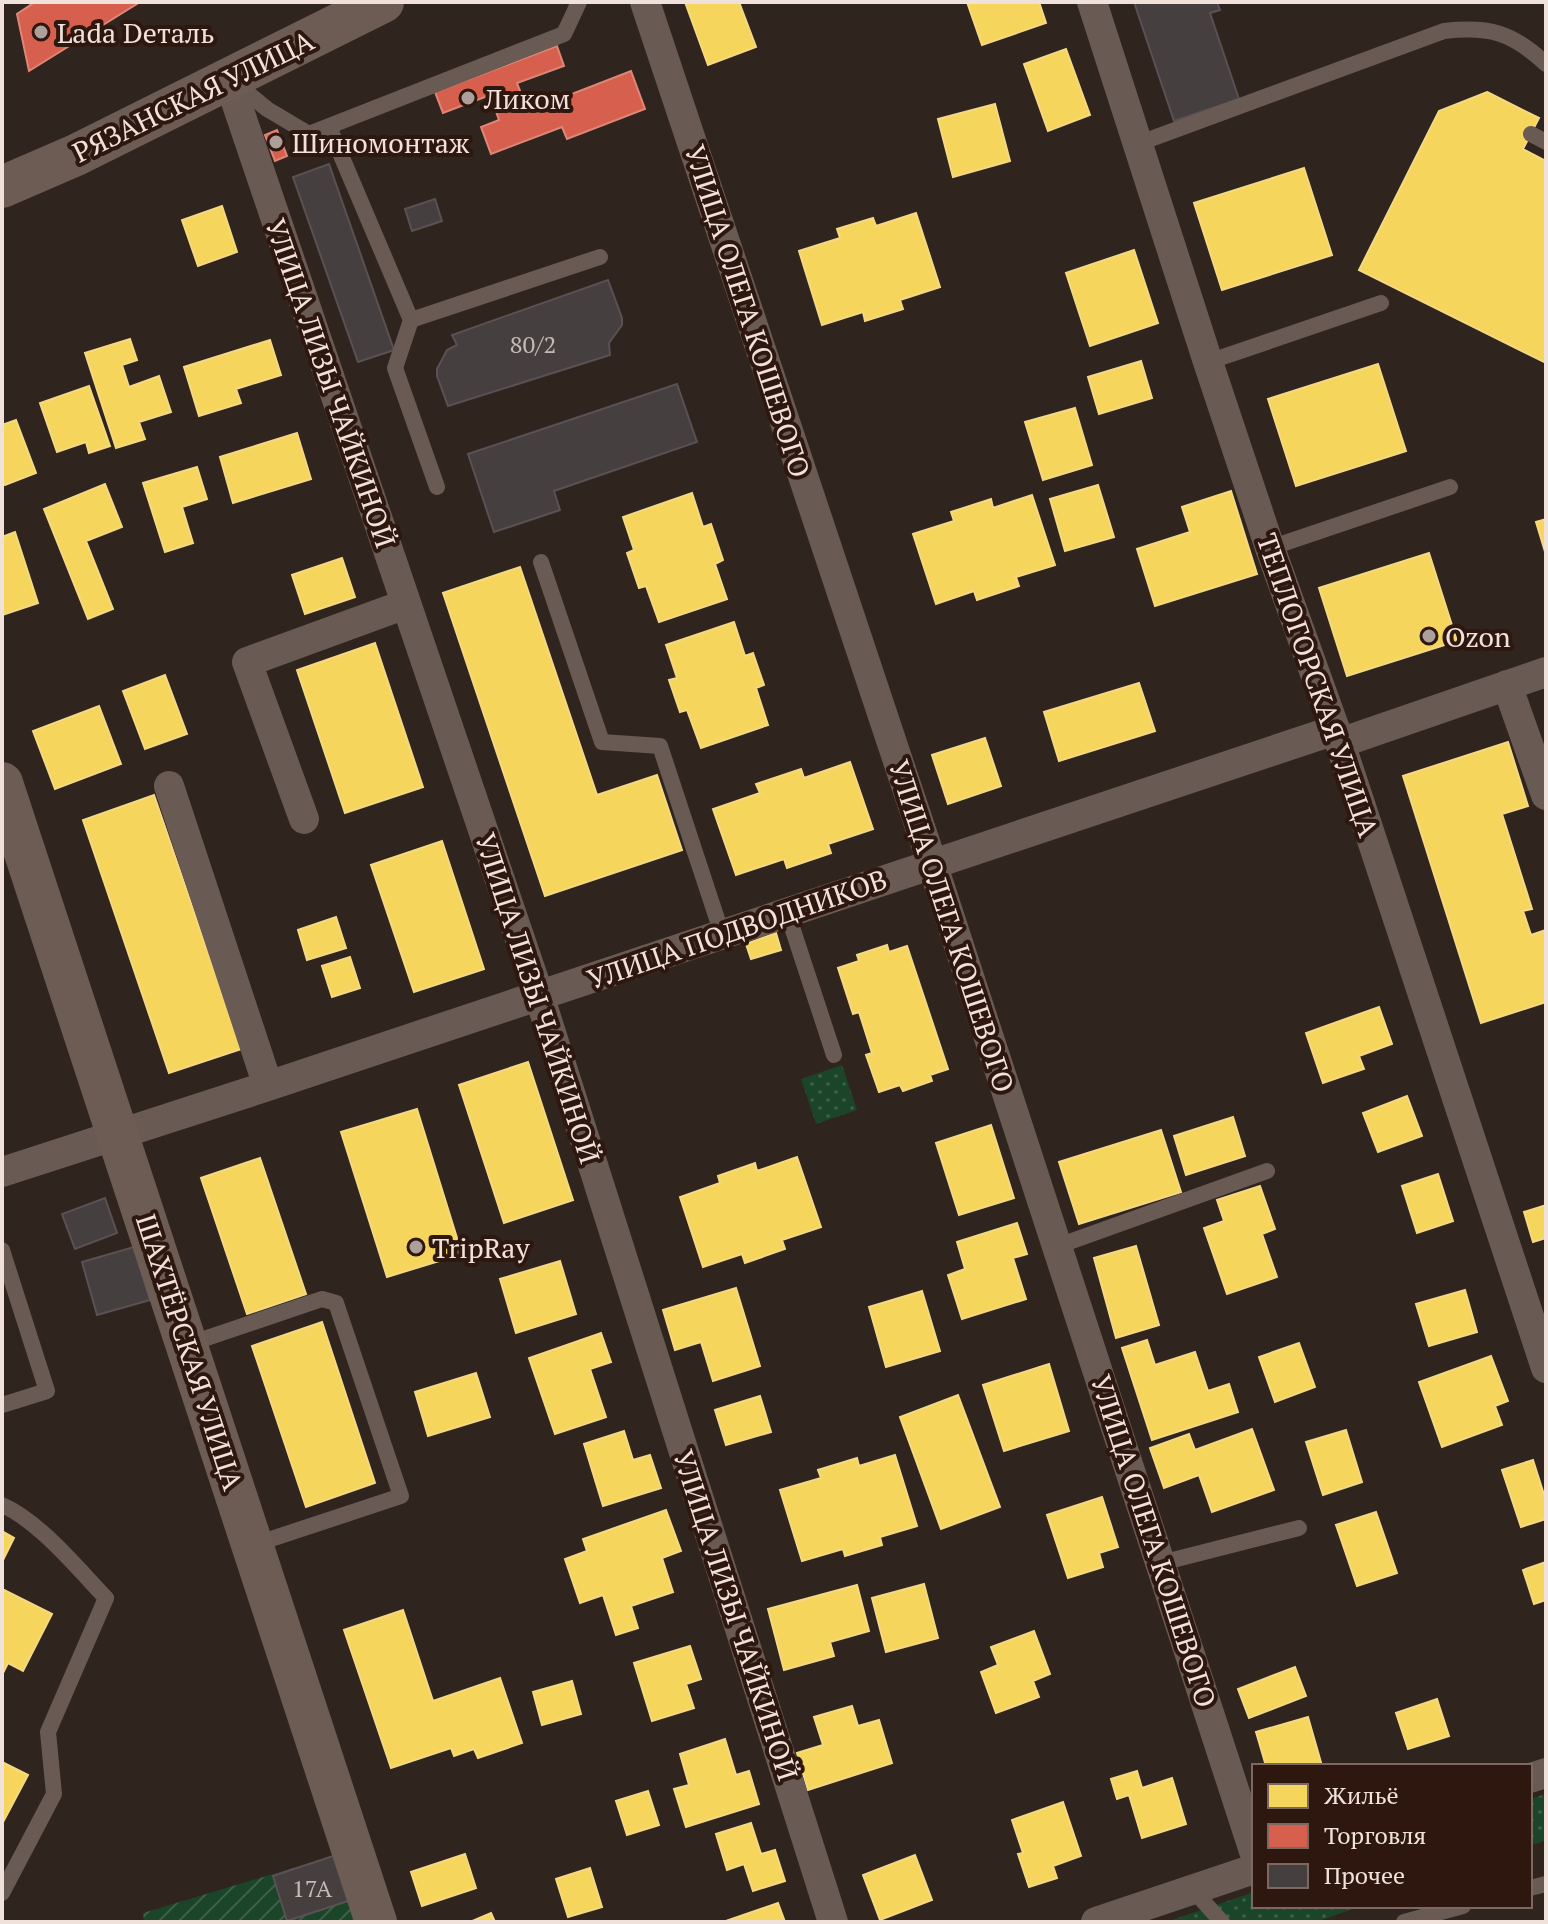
<svg xmlns="http://www.w3.org/2000/svg" width="1548" height="1924" font-family="'PT Serif',serif">
<style>
.grass{fill:url(#grass-dots)}
.garden{fill:url(#garden-furrows)}
.homes{fill:#f6d55c;stroke:#f4d982;stroke-width:2}
.shops{fill:#d6604d;stroke:#de8778;stroke-width:2}
.building{fill:#463f40;stroke:#595153;stroke-width:2}
.lines{fill:none;stroke-linecap:round;stroke-linejoin:round}
.service{stroke:#695a54;stroke-width:16}
.minor{stroke:#695a54;stroke-width:30}
.secondary{stroke:#6c5c54;stroke-width:42}
.poi-dot{fill:#ad9f99;stroke:#2d170e;stroke-width:3}
.labels{text-anchor:middle;dominant-baseline:central;stroke-width:8;stroke-linejoin:round;paint-order:stroke}
.number-label{font-size:24px;fill:#c6b8b4}
.poi-label{font-size:28px;fill:#f1e1db;stroke:#2d170e;text-anchor:start}
.street-label{font-size:28px;fill:#f1e1db;stroke:#2d170e}
</style>
<defs>
<pattern id="grass-dots" width="8" height="8" patternUnits="userSpaceOnUse" patternTransform="scale(2)"><rect width="8" height="8" fill="#1a4528"/><path d="M2 2h.1M6 6h.1" fill="none" stroke="#3c6047" stroke-width="1.8" stroke-linecap="round"/></pattern>
<pattern id="garden-furrows" width="10" height="10" patternUnits="userSpaceOnUse" patternTransform="scale(2)"><rect width="10" height="10" fill="#1a4528"/><path d="M-1 1l2-2M0 10L10 0M9 11l2-2" fill="none" stroke="#3c6047"/></pattern>
</defs>
<rect width="100%" height="100%" fill="#30241e"/>
<path class="grass" d="M842,1065L857,1110L816,1124L801,1079Z
M1546,1794V1840L1530,1846V1799Z
M1254,1892V1906H1361L1316,1922H1166Z"/>
<path class="garden" d="M336,1855L357,1922H144L143,1913Z"/>
<path class="homes" d="M685,2H739L756,47L708,65Z
M967,2H1039L1046,23L982,45Z
M1066,49L1090,115L1048,131L1024,64Z
M1487,92L1539,118L1523,149L1546,161V363L1359,270L1439,111Z
M995,104L1010,161L953,177L938,119Z
M1304,168L1332,255L1222,290L1194,203Z
M222,206L237,252L198,266L182,220Z
M916,213L940,287L900,300L903,309L865,321L863,312L822,325L799,251L840,238L837,229L873,218L876,226Z
M1134,250L1158,323L1090,346L1066,273Z
M130,339L137,360L122,365L129,387L159,376L171,412L139,422L145,439L116,448L85,353Z
M270,340L281,375L236,389L241,403L199,416L184,367Z
M1141,361L1152,398L1099,414L1088,377Z
M1378,364L1406,451L1296,486L1268,399Z
M89,386L110,446L89,453L86,442L57,452L40,403Z
M1075,408L1092,465L1043,480L1025,422Z
M16,420L36,473L5,485L2,478V425Z
M297,433L311,479L233,503L220,457Z
M197,467L207,499L182,507L193,543L165,552L143,483Z
M105,484L122,527L86,541L113,609L88,619L44,509Z
M1098,485L1114,537L1065,551L1050,499Z
M1231,491L1257,574L1155,606L1137,549L1190,532L1182,507Z
M692,493L703,527L711,524L723,560L715,564L727,599L659,622L646,586L639,588L627,553L634,550L623,517Z
M1032,495L1055,565L1016,577L1019,586L977,600L974,591L936,604L913,534L954,521L951,512L991,499L993,508Z
M1546,519V555L1536,522Z
M15,532L38,603L2,615V537Z
M1429,553L1457,641L1347,676L1319,588Z
M342,558L355,597L305,614L292,575Z
M520,567L597,795L657,775L682,850L545,896L443,593Z
M734,622L745,656L753,653L764,685L756,688L768,725L701,748L687,710L680,712L669,680L677,678L666,645Z
M375,643L423,787L345,813L297,670Z
M165,675L187,734L145,749L123,691Z
M1139,683L1155,731L1059,761L1044,712Z
M99,706L121,764L55,789L33,731Z
M985,738L1001,786L948,804L932,755Z
M1508,742L1528,806L1502,814L1532,909L1523,911L1531,935L1546,930V1002L1481,1023L1403,776Z
M850,762L873,829L828,844L831,853L787,868L784,859L736,875L713,809L760,793L756,784L801,769L804,778Z
M154,795L241,1049L169,1073L83,820Z
M442,841L484,969L414,992L371,865Z
M336,917L346,948L307,960L298,930Z
M776,933L781,950L751,959L746,944Z
M887,945L889,952L907,946L948,1069L930,1075L932,1081L903,1091L900,1085L879,1092L866,1055L872,1053L859,1012L853,1014L838,968L859,961L857,955Z
M350,957L360,988L332,997L322,966Z
M1379,1007L1392,1044L1359,1056L1364,1069L1323,1083L1306,1033Z
M528,1062L573,1200L504,1223L459,1085Z
M1407,1096L1422,1136L1378,1152L1363,1113Z
M417,1109L462,1254L387,1277L341,1132Z
M1233,1117L1245,1156L1186,1175L1174,1136Z
M991,1125L1014,1198L959,1215L936,1143Z
M1161,1130L1181,1192L1079,1224L1059,1162Z
M797,1157L821,1227L782,1240L785,1249L745,1263L742,1254L703,1267L680,1197L720,1183L718,1176L755,1163L757,1171Z
M260,1158L306,1294L247,1314L201,1178Z
M1438,1174L1453,1221L1417,1233L1402,1186Z
M1260,1186L1275,1229L1262,1234L1277,1277L1227,1294L1204,1228L1224,1221L1217,1200Z
M1546,1205V1238L1533,1242L1524,1212Z
M1017,1223L1027,1254L1013,1258L1026,1299L962,1319L948,1275L965,1269L957,1242Z
M1136,1246L1159,1325L1116,1338L1094,1258Z
M560,1261L576,1314L516,1333L500,1279Z
M736,1288L760,1366L713,1381L701,1342L675,1350L663,1310Z
M1465,1290L1477,1332L1429,1346L1416,1304Z
M922,1291L940,1351L886,1367L869,1307Z
M322,1322L375,1483L306,1507L252,1346Z
M601,1333L611,1362L590,1369L606,1417L555,1434L529,1358Z
M1147,1340L1155,1365L1195,1352L1208,1391L1229,1384L1238,1412L1152,1440L1122,1348Z
M1299,1343L1315,1387L1275,1402L1259,1357Z
M1491,1356L1508,1401L1495,1406L1502,1425L1442,1447L1419,1382Z
M1049,1364L1069,1431L1004,1451L983,1385Z
M476,1373L490,1417L428,1436L415,1392Z
M958,1395L1000,1507L941,1529L900,1417Z
M760,1396L771,1432L726,1445L715,1410Z
M1252,1429L1274,1490L1212,1512L1199,1475L1164,1488L1150,1448L1189,1434L1195,1450Z
M1346,1430L1362,1482L1323,1495L1306,1442Z
M624,1431L633,1460L650,1455L661,1488L603,1506L584,1444Z
M895,1455L917,1526L880,1537L882,1545L845,1556L843,1549L802,1561L780,1490L821,1478L818,1470L857,1458L859,1466Z
M1533,1460L1546,1501V1519L1521,1527L1502,1470Z
M1102,1497L1118,1547L1099,1553L1103,1567L1068,1578L1047,1515Z
M666,1510L681,1551L662,1558L673,1592L631,1606L638,1628L616,1635L603,1595L580,1603L565,1559L587,1551L583,1539Z
M1376,1512L1397,1573L1357,1586L1336,1525Z
M2,1531L14,1538L2,1562Z
M1546,1562V1600L1534,1604L1523,1570Z
M924,1584L938,1638L886,1652L872,1598Z
M857,1585L869,1631L830,1642L834,1656L784,1670L768,1609Z
M2,1589L52,1614L23,1671L8,1663L2,1675Z
M403,1610L433,1701L500,1678L522,1743L478,1758L474,1749L454,1756L451,1748L391,1768L344,1630Z
M1034,1631L1050,1674L1033,1681L1039,1697L996,1713L981,1672L998,1665L991,1647Z
M690,1646L701,1679L686,1684L694,1708L652,1721L634,1663Z
M1295,1667L1306,1696L1249,1718L1238,1689Z
M572,1681L581,1714L542,1725L533,1692Z
M1437,1699L1449,1736L1408,1749L1396,1713Z
M852,1706L858,1726L879,1720L892,1763L808,1790L797,1753L823,1745L814,1717Z
M1308,1717L1322,1766H1266L1256,1732Z
M725,1739L736,1775L749,1771L759,1804L686,1827L674,1789L689,1785L680,1754Z
M2,1762L28,1775L2,1824Z
M1137,1771L1142,1788L1172,1778L1186,1824L1142,1838L1129,1795L1117,1799L1111,1779Z
M648,1791L659,1825L627,1835L616,1801Z
M1063,1802L1081,1856L1053,1866L1057,1878L1029,1887L1018,1854L1023,1853L1012,1820Z
M751,1823L761,1854L775,1850L785,1881L753,1891L744,1864L727,1870L716,1834Z
M465,1854L476,1888L422,1906L411,1872Z
M915,1855L932,1900L880,1920L863,1875Z
M590,1868L602,1907L568,1917L556,1879Z
M778,1903L785,1922H723Z
M491,1913L495,1922H470Z"/>
<path class="shops" d="M35,2H140L29,71L17,14Z
M557,46L564,66L517,83L528,111L631,71L645,109L567,139L562,127L491,154L481,127L499,120L490,95L443,113L435,92Z
M277,130L287,156L275,161L265,135Z"/>
<path class="building" d="M1134,2H1217L1220,10L1210,13L1239,99L1174,121Z
M329,164L394,350L358,362L293,177Z
M435,199L442,221L412,231L405,209Z
M608,280L622,318V325L609,343L610,355L448,406L437,376V369L447,350L457,345L452,335Z
M677,384L697,442L554,491L560,510L494,532L468,454Z
M105,1198L117,1233L75,1249L62,1214Z
M134,1247L150,1300L97,1315L82,1262Z
M336,1855L351,1900L287,1921L273,1876Z"/>
<g class="lines">
<path class="service" d="M233,81L267,109L309,134L564,34L579,2
M329,127L411,320L395,368L437,487
M1531,134L1546,142
M1137,144L1444,31C1489,26 1512,32 1546,64
M411,320L600,257
M1208,362L1381,303
M1270,548L1450,487
M541,562L602,742L660,746L722,934
M787,912L834,1055
M1058,1246L1267,1171
M2,1250L47,1391L2,1405
M189,1344L322,1299L336,1303L401,1496L253,1545
M2,1505C39,1521 78,1569 106,1598L48,1732L54,1794L2,1893
M1161,1563L1299,1528
M1530,1888L1546,1884
M1193,1890L1222,1922
M1404,1922L1463,1906"/>
<path class="minor" d="M645,2L932,863L1254,1851
M1092,2L1208,362L1270,548L1340,743L1546,1368
M228,78L539,995L833,1922
M1507,685L1546,795
M1340,743L1546,672
M169,786L268,1086
M304,819L247,662L406,604
M2,1172L268,1086L1335,730
M1530,1778L1546,1773
M1096,1922L1254,1869"/>
<path class="secondary" d="M2,187L76,155L383,2
M2,783L376,1922"/>
</g>
<g class="poi-dot">
<circle cx="41" cy="32" r="8"/>
<circle cx="468" cy="98" r="8"/>
<circle cx="276" cy="142" r="8"/>
<circle cx="1429" cy="636" r="8"/>
<circle cx="416" cy="1247" r="8"/>
</g>
<g class="labels">
<g class="number-label">
<text x="533" y="344">80/2</text>
<text x="312" y="1888">17А</text>
</g>
<g class="poi-label">
<text x="57" y="32">Lada Dеталь</text>
<text x="484" y="98">Ликом</text>
<text x="292" y="142">Шиномонтаж</text>
<text x="1445" y="636">Ozon</text>
<text x="432" y="1247">TripRay</text>
</g>
<g class="street-label">
<text transform="translate(193 96) rotate(-26)">РЯЗАНСКАЯ УЛИЦА</text>
<text transform="translate(748 311) rotate(72)">УЛИЦА ОЛЕГА КОШЕВОГО</text>
<text transform="translate(331 383) rotate(71)">УЛИЦА ЛИЗЫ ЧАЙКИНОЙ</text>
<text transform="translate(1318 685) rotate(71)">ТЕПЛОГОРСКАЯ УЛИЦА</text>
<text transform="translate(952 926) rotate(72)">УЛИЦА ОЛЕГА КОШЕВОГО</text>
<text transform="translate(737 929) rotate(-19)">УЛИЦА ПОДВОДНИКОВ</text>
<text transform="translate(538 998) rotate(72)">УЛИЦА ЛИЗЫ ЧАЙКИНОЙ</text>
<text transform="translate(190 1352) rotate(72)">ШАХТЁРСКАЯ УЛИЦА</text>
<text transform="translate(1154 1541) rotate(72)">УЛИЦА ОЛЕГА КОШЕВОГО</text>
<text transform="translate(736 1615) rotate(72)">УЛИЦА ЛИЗЫ ЧАЙКИНОЙ</text>
</g>
</g>
<rect width="1548" height="1924" fill="none" stroke="#f1e1db" stroke-width="8"/>
<rect x="1252" y="1764" width="280" height="144" fill="#2d170e" stroke="#7b6860" stroke-width="2"/>
<rect x="1268" y="1784" width="40" height="24" fill="#f6d55c" stroke="#7b6860" stroke-width="2"/>
<text x="1324" y="1804" font-size="24" fill="#f1e1db">Жильё</text>
<rect x="1268" y="1824" width="40" height="24" fill="#d6604d" stroke="#7b6860" stroke-width="2"/>
<text x="1324" y="1844" font-size="24" fill="#f1e1db">Торговля</text>
<rect x="1268" y="1864" width="40" height="24" fill="#463f40" stroke="#7b6860" stroke-width="2"/>
<text x="1324" y="1884" font-size="24" fill="#f1e1db">Прочее</text>
</svg>
